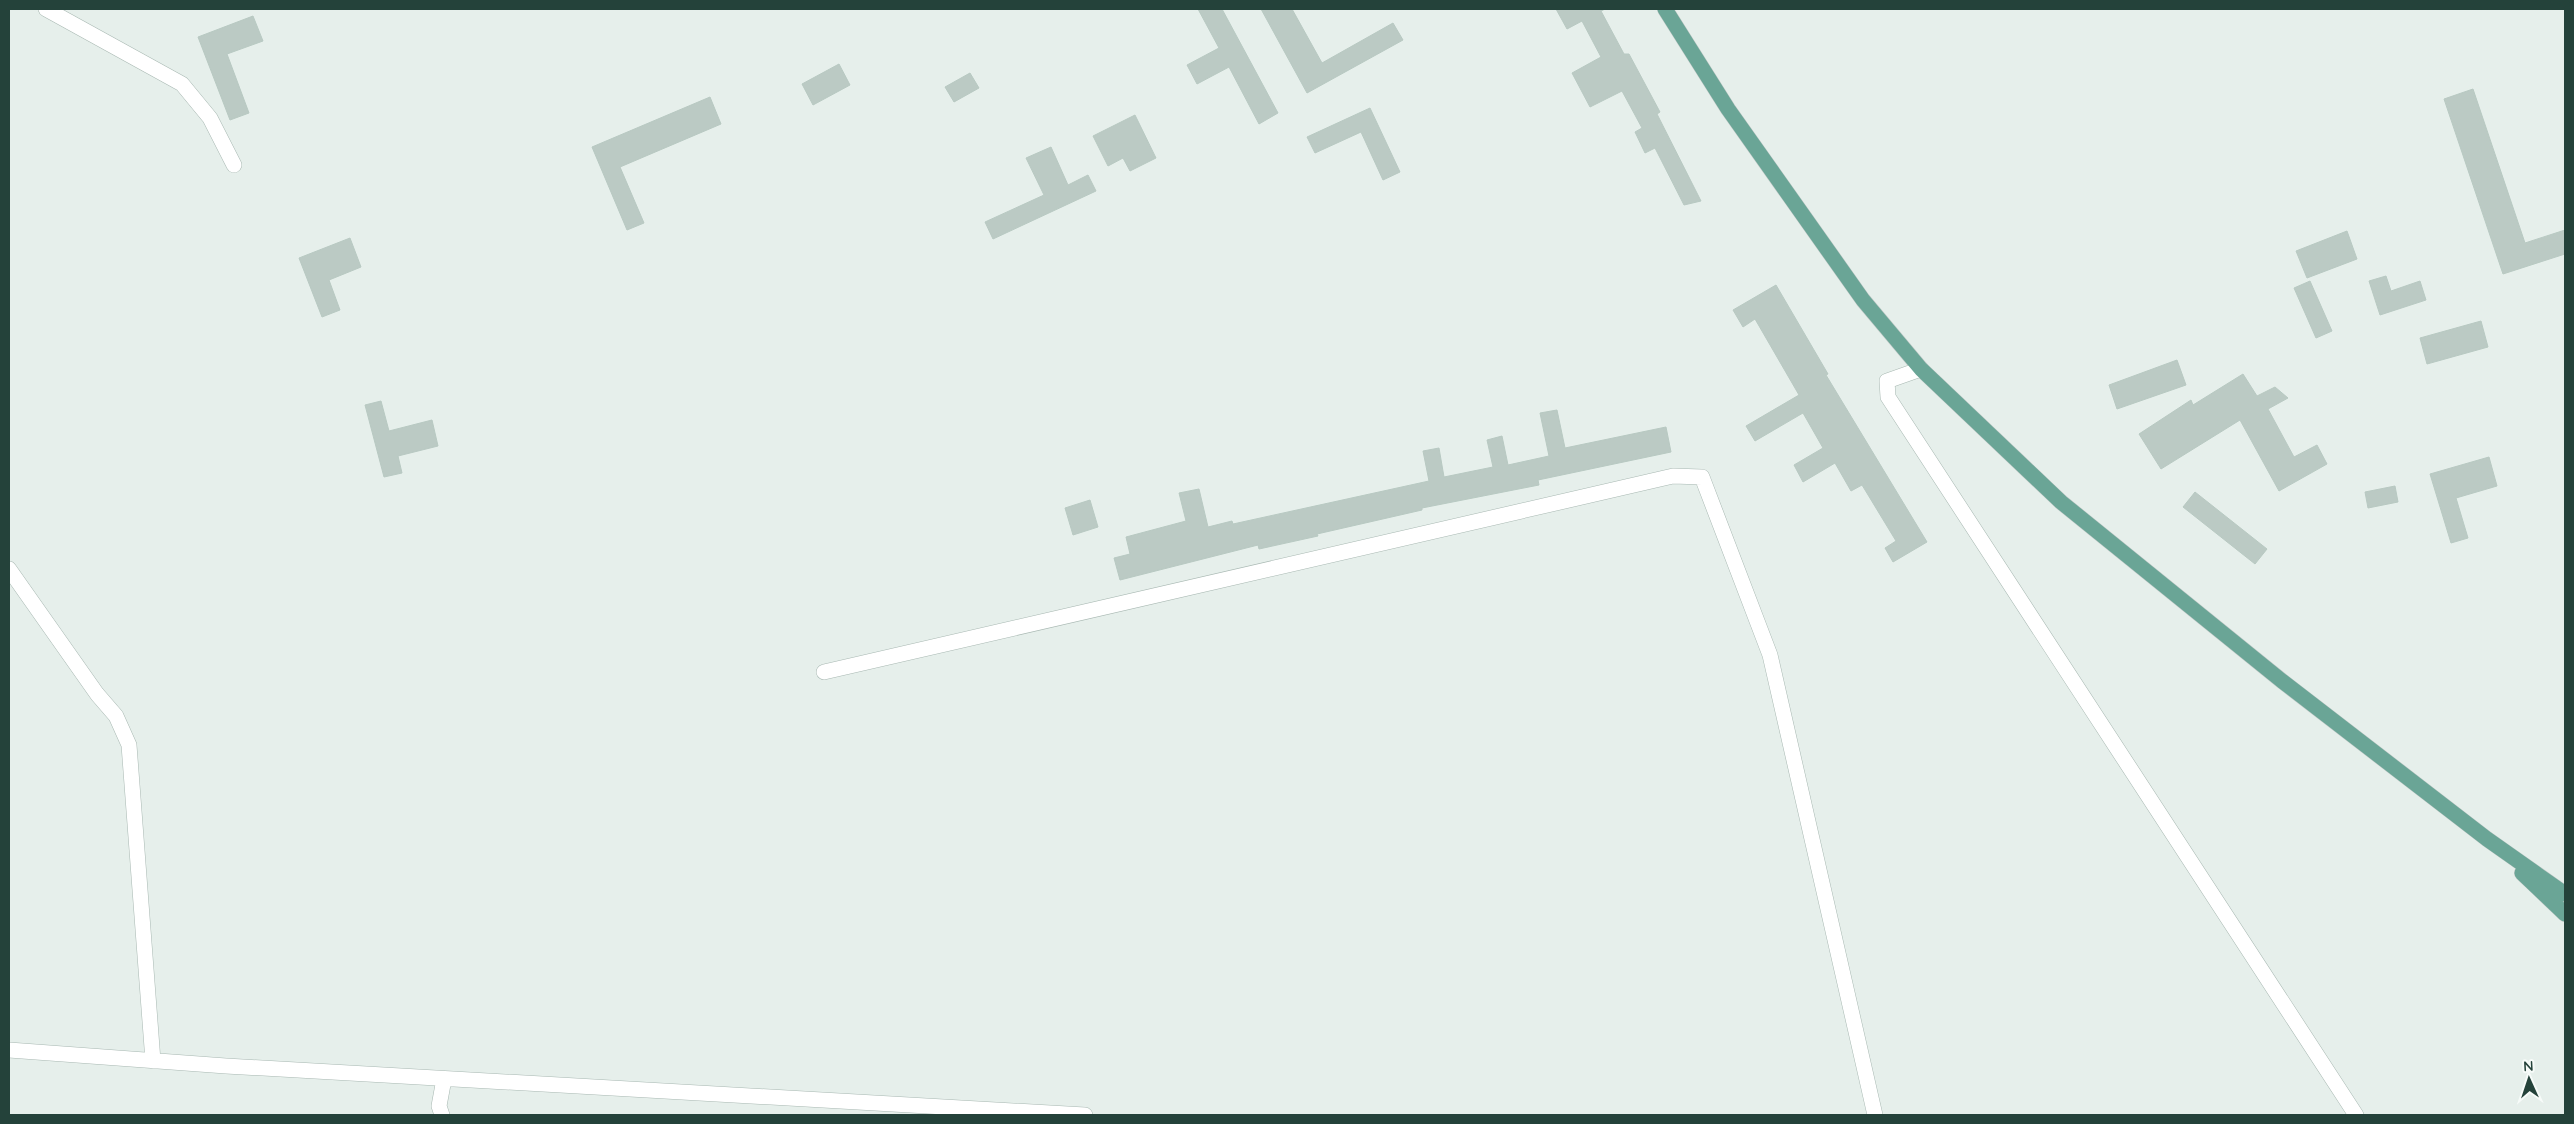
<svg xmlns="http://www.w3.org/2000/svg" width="2574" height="1124" font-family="Quicksand,sans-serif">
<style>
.building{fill:#bbcac4;stroke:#b8c9c2}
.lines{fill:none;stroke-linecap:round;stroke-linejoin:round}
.minor-casing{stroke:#a8b8b2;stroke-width:16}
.major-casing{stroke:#c2cac8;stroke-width:16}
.minor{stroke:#fff;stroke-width:15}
.major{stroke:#6aa596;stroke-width:15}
</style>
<rect width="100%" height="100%" fill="#e6efeb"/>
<path class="building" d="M1198,9H1222L1278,113L1259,124L1229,67L1197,84L1187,65L1219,48Z
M1261,9H1292L1322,63L1393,23L1403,40L1307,93Z
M1556,9H1605L1601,11L1624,54H1629L1660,112L1657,114L1701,201L1684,205L1655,148L1645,153L1635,132L1642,128L1622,91L1590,107L1572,73L1601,57L1582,21L1567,29Z
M253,16L263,41L227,54L249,113L230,120L198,37Z
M839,64L850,85L813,105L802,84Z
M970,73L979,88L954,102L945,87Z
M2473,89L2525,243L2565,230V254L2503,274L2444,99Z
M710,97L721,124L620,167L644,223L627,230L592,147Z
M1370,108L1400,172L1383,180L1361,132L1315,153L1307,137Z
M1135,115L1156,158L1130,171L1123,158L1108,166L1093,136Z
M1051,147L1068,185L1088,175L1096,191L993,239L985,222L1044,195L1026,158Z
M2347,231L2357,259L2307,278L2296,251Z
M350,238L361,267L329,280L340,310L322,317L299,258Z
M2386,276L2391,291L2420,281L2426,300L2380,315L2369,281Z
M2310,281L2332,331L2316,338L2294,288Z
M1776,285L1828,374L1826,375L1927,542L1893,562L1885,548L1896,541L1862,485L1851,491L1835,463L1803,482L1794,465L1823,448L1803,413L1755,441L1746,426L1799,395L1755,319L1743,327L1733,310Z
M2481,321L2488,347L2427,364L2420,338Z
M2177,360L2186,385L2117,409L2109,385Z
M2243,374L2257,396L2275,387L2288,398L2268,409L2294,457L2317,445L2327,464L2279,491L2240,420L2161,469L2139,434L2191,400L2193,405Z
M381,401L389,431L432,420L438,446L398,456L402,473L384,477L365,405Z
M1557,410L1565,448L1666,427L1671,452L1538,480L1539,485L1422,508V510L1317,534L1318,536L1259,549L1258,545L1120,580L1114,558L1130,554L1126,537L1186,521L1179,493L1199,489L1208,527L1232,521L1233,524L1429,481L1423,451L1439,448L1444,477L1493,467L1487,440L1502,436L1508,465L1549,456L1540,413Z
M2489,457L2497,486L2456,498L2468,538L2451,543L2430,474Z
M2395,486L2398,502L2368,508L2365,492Z
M2195,492L2267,549L2255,564L2183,507Z
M1090,500L1098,527L1073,535L1065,508Z"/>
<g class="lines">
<defs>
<path id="minor" d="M46,9L182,84L210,118L234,165
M1921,369L1887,381L1888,397L2356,1115
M9,569L97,694L116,716L129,745L153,1061
M824,672L1673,476L1702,477L1770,655L1875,1115
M9,1050L226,1066L1085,1115
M442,1115L439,1106L444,1079"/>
<path id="major" d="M1665,9L1728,109L1863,300L1921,369L2061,502L2282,681L2487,839L2565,894
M2522,873L2565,914"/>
</defs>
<use href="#minor" class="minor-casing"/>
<use href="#major" class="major-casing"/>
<use href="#minor" class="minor"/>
<use href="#major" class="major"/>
</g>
<rect width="2574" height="1124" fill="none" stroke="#24423a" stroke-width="20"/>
<g transform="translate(2529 1079) rotate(357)" stroke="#f7fbf9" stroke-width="4" paint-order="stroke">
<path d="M0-4L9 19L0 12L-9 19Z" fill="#24423a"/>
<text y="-8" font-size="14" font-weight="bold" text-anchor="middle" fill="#24423a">N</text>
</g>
</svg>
